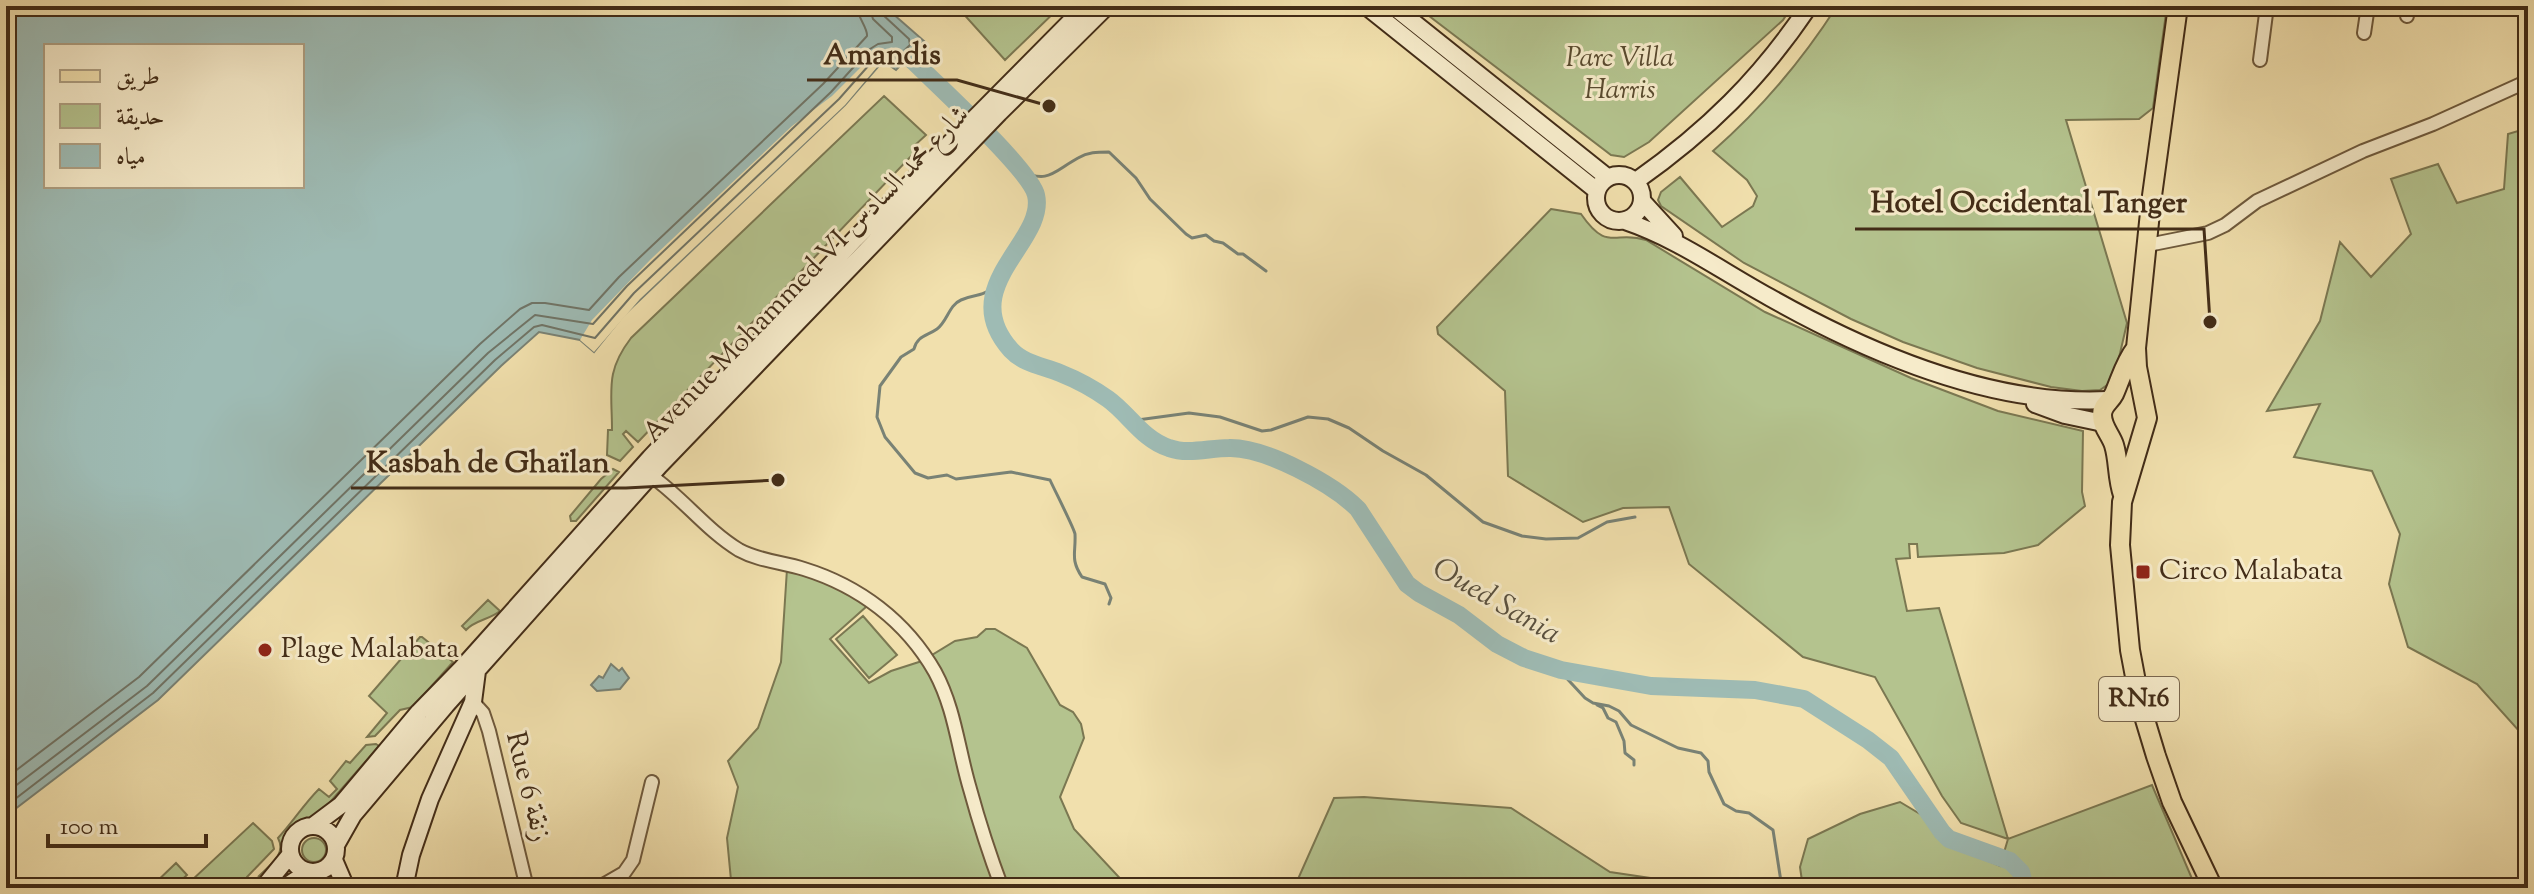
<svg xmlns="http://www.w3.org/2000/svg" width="2534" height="894" font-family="'Sorts Mill Goudy',Amiri,serif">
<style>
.green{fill:#b4c38e;stroke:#7b7852;stroke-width:2}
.water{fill:#9ebbb4;stroke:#798275;stroke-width:2;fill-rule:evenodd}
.pier{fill:#f1e0ad}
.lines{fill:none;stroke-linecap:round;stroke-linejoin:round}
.shore{stroke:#707466;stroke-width:2}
.stream{stroke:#798275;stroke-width:3}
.river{stroke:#9ebbb4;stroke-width:18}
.street-casing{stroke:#6e593c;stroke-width:16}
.secondary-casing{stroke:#422c17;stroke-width:20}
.primary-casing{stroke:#422c17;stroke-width:22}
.street{stroke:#f6ebca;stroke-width:12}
.secondary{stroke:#f6ebca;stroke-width:16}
.primary{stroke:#f1e0ad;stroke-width:18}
.poi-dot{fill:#8f2418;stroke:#f6ebca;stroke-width:3}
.labels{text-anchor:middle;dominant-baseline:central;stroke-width:6;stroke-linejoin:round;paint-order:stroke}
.shield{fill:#f6ebca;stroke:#78654d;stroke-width:2}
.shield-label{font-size:26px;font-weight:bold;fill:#422c17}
.park-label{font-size:28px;font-style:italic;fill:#594a2f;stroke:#f6ebca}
.street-label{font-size:28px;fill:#422c17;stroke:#f6ebca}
.poi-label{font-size:28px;fill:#422c17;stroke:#f6ebca;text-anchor:start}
.water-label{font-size:30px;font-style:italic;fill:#59503e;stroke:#f6ebca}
.leader{fill:none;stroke:#422c17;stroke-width:3}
.callout-dot{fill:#422c17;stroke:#f6ebca;stroke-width:3}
.callout-label{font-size:30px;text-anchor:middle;font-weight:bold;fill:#422c17;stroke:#f6ebca;stroke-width:6;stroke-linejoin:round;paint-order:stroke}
</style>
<rect width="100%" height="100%" fill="#f1e0ad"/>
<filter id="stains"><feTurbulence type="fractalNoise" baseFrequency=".0025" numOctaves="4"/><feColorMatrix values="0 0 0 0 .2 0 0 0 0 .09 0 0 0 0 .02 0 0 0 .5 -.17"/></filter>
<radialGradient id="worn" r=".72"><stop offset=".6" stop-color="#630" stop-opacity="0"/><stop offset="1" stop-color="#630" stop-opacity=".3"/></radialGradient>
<path class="green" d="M961,6H1061L1005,60L959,9Z
M1416,6H1792L1783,20L1649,142L1624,157L1611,155Z
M1837,6H2167L2153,108L2139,119L2066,120L2127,323L2115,375L2110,383L2100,390L2082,391L2051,387L1977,368L1903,342L1851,319L1744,263L1661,206L1658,200L1661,192L1680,177L1722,227L1753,206L1757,196L1747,180L1713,151C1761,109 1803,59 1837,6Z
M884,96L926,135L914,146L917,150L638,442L626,431L623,434L633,447L620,461L607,455L608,430H612C612,390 605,372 631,338Z
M2528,128V741L2477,684L2408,647L2389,584L2400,534L2372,471L2294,457L2320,404L2267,411L2320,321L2340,242L2371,277L2411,234L2391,179L2438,164L2457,203L2504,189L2508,134Z
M1551,209L1581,214C1608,253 1614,230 1646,240L1765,312L1911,378L1998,411L2083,431L2082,492L2085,506L2038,545L2004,553L1918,557L1917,544H1909L1910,558L1896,559L1907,611L1939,608L2008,839L2152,785L2196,888H1803L1800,867L1808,839L1860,814L1900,802L1925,817L1942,841L2000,866L2008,839L1961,823L1942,796L1875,677L1803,657L1689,564L1669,507L1623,508L1583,522L1508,476L1505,391L1438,334L1437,327Z
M613,469L619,472L576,521H571L570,516L601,479Z
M787,569L839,586L867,606L830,639L869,683L891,671L922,661L955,641L977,637L986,629H995L1027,648L1060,705L1073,712L1081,724L1084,738L1060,797L1074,829L1129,888H783L755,880H731L727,838L738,787L728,761L758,728L781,662Z
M488,600L500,611C489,620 475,620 466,630L462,626Z
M863,616L897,655L869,678L836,639Z
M420,637H422L453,662L413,707L400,710L375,736L367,737L387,713L369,696Z
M376,744L379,746L325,808L292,829L282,854L258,877C269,866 287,855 278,838C293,822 303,805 319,789L329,797L337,789L330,781L346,761L350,763L366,745Z
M1364,797L1511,808L1610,872L1718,888H1294L1334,798Z
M253,823L272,841L274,849L247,877V888H199L192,880Z
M302 850a12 12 0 1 1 24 0a12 12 0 1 1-24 0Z
M176,863L187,875L173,888H150Z"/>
<path class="water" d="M6,6H884L924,41L896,70L883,61L845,105L623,316L594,352L580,340L539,332L501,366L158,700L6,816ZM46,46H302V186H46Z
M611,664L619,671L622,668L629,678L620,689L597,691L591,685L599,676L603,678Z"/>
<path class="pier" d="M866,49L883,60L845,105L640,299L594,352L580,340L592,320L651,259L792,126L832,96L862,66V52Z"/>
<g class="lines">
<path class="shore" d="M6,778L139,677L480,344L520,309L532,303H545L589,310L619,277L823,84L867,36C868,28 857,17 857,6
M6,793L147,686L488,353L535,315L593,324L627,286L831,92L870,49L878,44L892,42V37L873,19L869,6
M6,806L153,693L495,360L534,327L542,325L595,338L634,293L839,99L877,56L885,53L896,58L910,45L909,39L882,14L879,6"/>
<path class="stream" d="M1020,170C1048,185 1054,171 1078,158C1088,152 1097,152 1109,152L1136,178L1150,199L1186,234L1192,238L1206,235L1214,241L1223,243L1238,254H1243L1266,271
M999,279C983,300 982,291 961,300C949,305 947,322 937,329C927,336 917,336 914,349L901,357L880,386L877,417L885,437L915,473L928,478L947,475L956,479L1011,472L1050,480C1054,489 1074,528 1075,534C1076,553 1070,559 1082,577L1105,584L1111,598L1109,604
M1130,421L1189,413L1220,417L1262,431L1271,430L1308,417L1328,419L1349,428L1383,451L1426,475L1483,522L1522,536L1546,539L1578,538L1607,522L1635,517
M1559,670L1585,698L1593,703L1609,706L1619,711L1631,725L1678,748L1701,753L1708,761L1709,772L1724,804L1736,811L1749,813L1773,830L1782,888
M1597,705L1603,708L1608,718L1616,722L1624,741L1625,753L1634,760V765"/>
<path class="river" d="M909,57C932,80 1030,169 1036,195C1047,242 954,286 1011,350C1024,364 1043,366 1060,373C1075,379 1094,389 1108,399C1129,414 1143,440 1169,448C1188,455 1209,448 1229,448C1265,447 1333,484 1358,509L1407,584L1419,593L1459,615L1497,644L1524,658L1561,670L1651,686L1755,690L1804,699L1868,740L1891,758L1942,832L1949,839L2010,861L2021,872L2025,888"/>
<defs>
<path id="street" d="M2407,16L2408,6
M2364,33L2368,6
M2260,60L2267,6
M2148,245L2208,233L2225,225L2257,201L2363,151L2433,124L2528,81
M650,475C682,497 706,530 739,550C759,561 782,562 804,569C859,586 906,621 935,672C955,709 958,749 970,789C979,822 990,856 1002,888
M473,702L483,713L489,731L527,888
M598,888L624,873L633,860L652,782"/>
<path id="secondary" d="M1366,6L1596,190
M1393,6L1607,177
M1596 198a23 23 0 1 1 46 0a23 23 0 1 1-46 0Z
M1636,181C1707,131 1760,79 1809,6
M1642,201L1674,236
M1625,221C1678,239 1720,270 1769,297C1868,353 1993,406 2108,400
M2035,404L2065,415L2103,423
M290 849a23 23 0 1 1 46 0a23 23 0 1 1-46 0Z
M313,826L341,805L419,712L462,668L650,458L855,239L1086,6
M336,845L353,815L446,705L659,466L999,113L1107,6
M334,860L346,888
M316,873L322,888
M263,888L290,855
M284,888L308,872
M404,888L411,855L430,799L473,702L477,671"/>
<path id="primary" d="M2178,6L2151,203L2136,348L2137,367L2147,418L2122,502L2120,545L2130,650L2140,703L2156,756L2172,802L2213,888
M2123,495C2117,478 2119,461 2114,445C2111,435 2102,427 2102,415C2102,405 2110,402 2114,394C2121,378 2125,362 2136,348"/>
</defs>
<use href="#street" class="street-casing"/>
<use href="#secondary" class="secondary-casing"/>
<use href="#primary" class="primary-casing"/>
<use href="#street" class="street"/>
<use href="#secondary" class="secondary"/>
<use href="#primary" class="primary"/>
</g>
<g class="poi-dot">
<rect x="2135" y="564" width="16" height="16" rx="4"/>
<circle cx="265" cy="650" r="8"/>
</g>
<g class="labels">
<rect class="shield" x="2099" y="677" width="80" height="44" rx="6"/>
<g class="shield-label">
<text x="2139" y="699">RN16</text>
</g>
<g class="park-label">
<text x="1620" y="59">Parc Villa<tspan x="1620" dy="32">Harris</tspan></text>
</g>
<g class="street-label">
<text transform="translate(807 275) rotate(-46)">Avenue Mohammed VI شارع محمد السادس</text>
<text transform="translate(527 787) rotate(76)">Rue 6 زنقة</text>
</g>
<g class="poi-label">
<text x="2159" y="572">Circo Malabata</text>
<text x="281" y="650">Plage Malabata</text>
</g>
<g class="water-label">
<text transform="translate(1496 602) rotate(30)">Oued Sania</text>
</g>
</g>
<path class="leader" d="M1049 106L957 80H807M2210 322L2204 229H1855M778 480L626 488H351"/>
<g class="callout-dot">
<circle cx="1049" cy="106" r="8"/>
<circle cx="2210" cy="322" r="8"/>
<circle cx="778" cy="480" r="8"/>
</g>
<g class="callout-label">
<text x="882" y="64">Amandis</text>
<text x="2029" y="212">Hotel Occidental Tanger</text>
<text x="488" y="472">Kasbah de Ghaïlan</text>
</g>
<rect width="2534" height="894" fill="none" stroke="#f1e0ad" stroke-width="32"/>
<rect x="8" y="8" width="2518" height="878" fill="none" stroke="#422c17" stroke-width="4"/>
<rect x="16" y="16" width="2502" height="862" fill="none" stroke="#422c17" stroke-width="2"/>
<rect x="44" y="44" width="260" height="144" fill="#f6ebca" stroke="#ae9f82" stroke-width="2"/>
<rect x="60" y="70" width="40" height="12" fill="#f1e0ad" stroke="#ae9f82" stroke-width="2"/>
<text x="116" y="84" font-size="24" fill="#422c17">طريق</text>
<rect x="60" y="104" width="40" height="24" fill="#b4c38e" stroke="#ae9f82" stroke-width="2"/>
<text x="116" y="124" font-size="24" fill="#422c17">حديقة</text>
<rect x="60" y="144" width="40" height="24" fill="#9ebbb4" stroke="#ae9f82" stroke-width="2"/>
<text x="116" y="164" font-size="24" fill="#422c17">مياه</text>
<path d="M48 834v12h158v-12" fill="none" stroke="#422c17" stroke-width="4"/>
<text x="60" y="834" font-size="24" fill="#422c17" stroke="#f6ebca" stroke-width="6" paint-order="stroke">100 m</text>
<rect width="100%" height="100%" filter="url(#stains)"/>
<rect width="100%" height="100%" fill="url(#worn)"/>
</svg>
